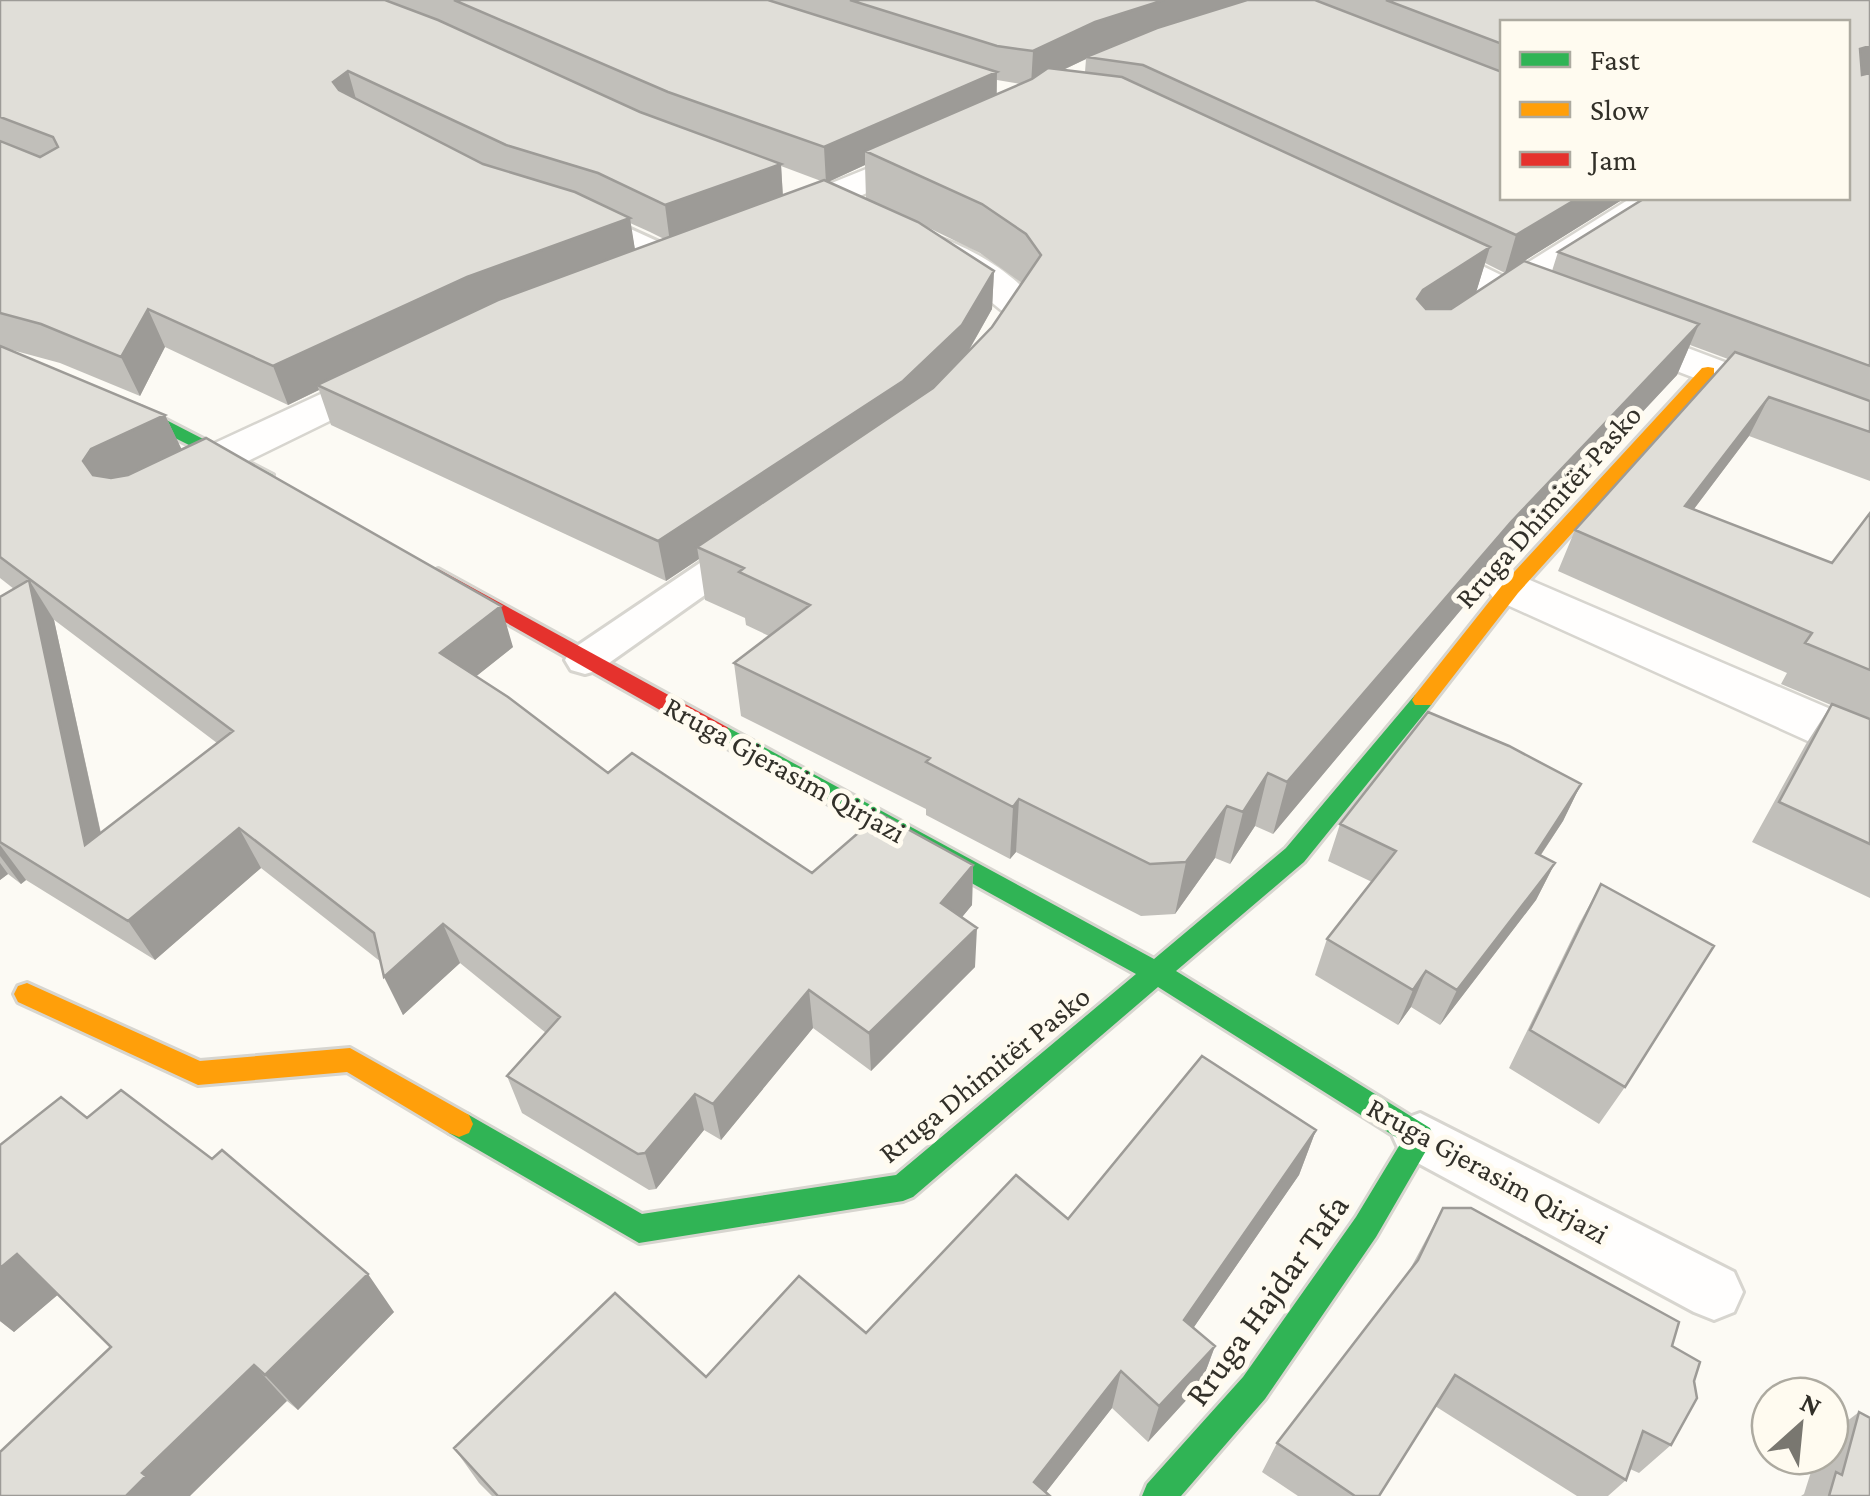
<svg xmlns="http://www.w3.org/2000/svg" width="1870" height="1496" font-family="'Crimson Pro',serif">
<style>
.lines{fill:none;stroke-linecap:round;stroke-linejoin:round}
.lane-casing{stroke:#d7d5cf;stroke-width:6}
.street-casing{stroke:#d7d5cf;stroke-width:5}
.fast-casing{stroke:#d7d5cf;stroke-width:6}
.slow-casing{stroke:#d7d5cf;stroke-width:6}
.jam-casing{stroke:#d7d5cf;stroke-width:6}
.lane{fill:#fffefd;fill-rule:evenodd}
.street{fill:#fffefd;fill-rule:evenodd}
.fast{fill:#30b455;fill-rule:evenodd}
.slow{fill:#ff9f0a;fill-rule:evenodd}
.jam{fill:#e5322d;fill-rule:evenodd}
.wall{fill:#c1bfba;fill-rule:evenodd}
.shaded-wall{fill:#9d9b97}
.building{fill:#e0ded8;stroke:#9d9b97;stroke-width:2.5}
.labels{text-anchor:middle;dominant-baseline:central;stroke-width:10;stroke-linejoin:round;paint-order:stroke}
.street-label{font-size:30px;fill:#323029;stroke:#fffbf0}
.near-street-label{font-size:35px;fill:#323029;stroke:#fffbf0}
</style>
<rect width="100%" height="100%" fill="#fcfaf4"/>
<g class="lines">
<defs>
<path id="lane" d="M580,206L681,252L686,258L681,264H661L570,220L566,214L570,208Z
M747,536L760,540L766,548L760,556L599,670L585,674L571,670L565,660L571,650L734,540Z
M1420,1113L1734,1272L1743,1292L1734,1312L1714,1320L1694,1312L1401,1154L1393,1137L1401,1120Z"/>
<path id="street" d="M933,142L945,145L950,152L945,159L791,226L778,229L765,226L760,218L765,210Z
M1631,198H1673L1668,206L1537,291L1870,417V445L1493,301L1401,255L1395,247L1401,239L1414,236L1427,239L1505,277Z
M929,235C964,243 1014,272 1035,302L1029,310L1015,314L1001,310L973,287L916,254L910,246L916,238Z
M392,361L407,365L413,374L407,383L193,488L177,492L161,488L154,478L161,468Z
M1511,572L1870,726V769L1494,599L1486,588L1494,577Z"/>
<path id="fast" d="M0,357L141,407L273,475L271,479H257L129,415L0,368Z
M1423,692L1431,695L1434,700L1431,705L1304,862L1176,971L1430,1128L1434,1137L1376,1237L1265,1399L1181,1496H1142L1147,1484L1243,1377L1356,1217L1402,1141L1158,987L913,1197L903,1201L639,1243L449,1133L445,1124L449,1115L459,1111L469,1115L642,1214L896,1175L1136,974L711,739L708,733L711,727H727L1154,959L1286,848L1415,695Z"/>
<path id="slow" d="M1708,367L1714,368V376L1518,593L1431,705H1415L1412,700L1415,695L1504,583L1702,368Z
M27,983L200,1061L350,1048L469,1115L473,1124L469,1133L459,1137L449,1133L347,1072L198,1085L18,1002L14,994L18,986Z"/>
<path id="jam" d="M438,569L727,727L730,733L727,739H711L431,580L428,575Z"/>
</defs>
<use href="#lane" class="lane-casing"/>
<use href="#street" class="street-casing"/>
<use href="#fast" class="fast-casing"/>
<use href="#slow" class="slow-casing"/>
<use href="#jam" class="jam-casing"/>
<use href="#lane" class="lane"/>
<use href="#street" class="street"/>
<use href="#fast" class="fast"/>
<use href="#slow" class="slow"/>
<use href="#jam" class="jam"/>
</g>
<path class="wall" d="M0,0H1870V481L1749,436L1694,509L1832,563L1870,513V898L1752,842L1806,744L1831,705L1781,684L1787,673L1558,571L1575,530L1728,359L1690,345L1677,375L1491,574L1273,834L1255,826L1230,864L1215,858L1175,914L1141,916L1016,852L1010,859L926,815V809L741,716L734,663L769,636L746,625L745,618L705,600L699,559L666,581L331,425L319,390L288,405L165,347L140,396L60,363L1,347L165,415L181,449L513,647L476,676L608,773L812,873L973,865L972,905L961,918L975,967L871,1071L813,1028L721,1140L704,1130L656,1189L649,1190L522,1113L507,1076L546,1033L460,963L403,1015L381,962L261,868L155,960L26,880L21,884L8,874L0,880V597L14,589L0,578ZM1502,22L1848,198L1558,252L1552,271L1524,261L1625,198H1502ZM1086,59L1085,72L1063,70ZM997,80L1021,84L997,94ZM865,165L866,199L828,182ZM781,166L821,181L783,195ZM630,223L650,232L664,239L635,250ZM927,227L980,253L1022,283L992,327L968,352L992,309L994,271ZM1485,263L1505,273L1476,292ZM53,619L217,743L101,833L54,620Z
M1581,784L1563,821L1541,855L1555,863L1536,900L1440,1025L1411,1007L1398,1025L1315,975L1327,939L1372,882L1328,861L1340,824Z
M1601,884L1625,1087L1599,1124L1509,1068L1579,924Z
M87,1118L394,1312L298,1410L287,1401L111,1347L58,1294L14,1332L0,1321V1145Z
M1316,1130L1299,1175L1193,1328L1215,1346L1201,1384L1148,1442L1112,1408L1046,1492L1050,1496H492L479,1483L454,1448L866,1333L1068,1219Z
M1443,1208L1672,1346L1671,1445L1639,1473L1630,1469L1626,1480L1608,1496H1577L1435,1406L1379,1496H1298L1262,1472L1277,1443L1409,1271Z
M1859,1412L1870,1496H1801L1804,1494L1816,1456H1830V1434Z"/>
<path class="shaded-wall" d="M1164,0H1247L1086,57V59L1031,85L1033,51L1095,22Z
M1870,46V75L1848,82L1860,49Z
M348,71L358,106L343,116L333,82Z
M997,72L996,107L865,151V165L826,183L824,147Z
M781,164L783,200L670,243L665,205Z
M1578,198H1625L1505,273L1516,235Z
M630,218L636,256L317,385L319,390L288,405L273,366L467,277Z
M1490,247L1475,296L1409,340L1417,299L1423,290Z
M994,271L992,309L961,364L904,420L697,547L699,559L666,581L658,541Z
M148,309L165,347L140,396L121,357Z
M1699,324L1677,375L1491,574L1273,834L1287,782L1511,522Z
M1769,397L1749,436L1666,546L1685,506Z
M165,415L184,454L104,501L83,461L91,449Z
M29,580L54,620L112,885L85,845Z
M501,606L513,647L454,694L440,653Z
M1268,773L1255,826L1230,864L1243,812Z
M1581,784L1563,821L1518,889L1536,853Z
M1019,799L1016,852L1010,859L1013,807Z
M1227,806L1215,858L1175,914L1186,862Z
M239,828L261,868L155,960L128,921Z
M0,845L26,880L21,884L0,856Z
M0,863L8,874L0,880Z
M1555,863L1536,900L1440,1025L1457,990Z
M973,865L972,905L941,943V903Z
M443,924L460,963L403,1015L384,977Z
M977,928L975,967L871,1071L869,1033Z
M1426,971L1411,1007L1398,1025L1413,990Z
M809,990L813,1028L721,1140L713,1104Z
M695,1094L704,1130L656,1189L645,1153Z
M1316,1130L1299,1175L1172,1359L1184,1320Z
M17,1254L60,1293L14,1332L0,1321V1268Z
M368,1274L394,1312L298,1410L265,1375Z
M1215,1346L1201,1384L1148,1442L1159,1406Z
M254,1365L287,1401L190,1496H126L142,1473Z
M1121,1371L1112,1408L1043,1496L1034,1482Z"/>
<path class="building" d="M0,0H385L438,20L640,112L781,164L665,205L598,173L506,145L348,71L333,82L339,90L483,164L575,192L630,218L467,277L273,366L148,309L121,357L41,324L0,313V141L40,157L58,147L53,137L0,117Z
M454,0H768L997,72L824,147L668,92Z
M850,0H1164L1095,22L1033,51L997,46Z
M1247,0H1315L1502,72V198H1578L1516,235L1143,65L1086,57L1157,28Z
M1386,0H1870V46L1860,49L1862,75L1870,73V366L1558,252L1645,198H1848V22H1502V44Z
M1048,68L1122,77L1490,247L1423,290L1417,299L1426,309H1451L1524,261L1699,324L1511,522L1287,782L1268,773L1243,812L1227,806L1186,862L1150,864L1019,799L1013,807L926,762L930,758L734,663L810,605L739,572L744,568L697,547L933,388L992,327L1041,255L1026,234L982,204L865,151L1032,79Z
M824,180L918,222L994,271L962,325L903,381L658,541L317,385L498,300Z
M0,346L165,415L91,449L83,461L93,475L111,478L128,475L206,438L501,606L440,653L508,697L608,773L632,753L812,873L880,814L973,865L941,903L977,928L869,1033L809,990L713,1104L695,1094L645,1153L638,1154L507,1076L560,1017L443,924L384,977L374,933L239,828L128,921L0,842V597L29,580L85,845L233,731L0,557Z
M1735,352L1870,401V432L1769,397L1685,506L1832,563L1870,513V670L1805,643L1812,633L1575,530Z
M1832,704L1870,719V844L1779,802Z
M1428,712L1509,746L1581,784L1536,853L1555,863L1457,990L1426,971L1413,990L1327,939L1396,851L1340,824Z
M1601,884L1714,946L1625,1087L1530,1030Z
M1202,1056L1316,1130L1184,1320L1215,1346L1159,1406L1121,1371L1034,1482L1050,1496H498L454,1448L615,1293L706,1377L799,1276L866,1333L1016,1175L1068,1219Z
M121,1090L212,1159L222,1150L368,1274L265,1375L254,1365L142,1473L146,1476L126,1496H0V1452L111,1347L17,1254L0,1268V1145L61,1097L87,1118Z
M1443,1208H1471L1679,1322L1672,1346L1700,1362L1694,1381L1697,1398L1671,1445L1643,1431L1626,1480L1455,1375L1379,1496H1355L1277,1443L1418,1260Z
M1859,1412L1870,1418V1496H1829L1836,1472L1842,1475Z"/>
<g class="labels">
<g class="street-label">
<text transform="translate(1548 506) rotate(-48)">Rruga Dhimitër Pasko</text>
<text transform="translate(785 769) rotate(29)">Rruga Gjerasim Qirjazi</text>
<text transform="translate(984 1074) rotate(-39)">Rruga Dhimitër Pasko</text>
<text transform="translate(1488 1170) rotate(29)">Rruga Gjerasim Qirjazi</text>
</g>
<g class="near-street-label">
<text transform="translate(1267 1300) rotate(-54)">Rruga Hajdar Tafa</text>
</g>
</g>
<rect x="1500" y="20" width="350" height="180" fill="#fffbf0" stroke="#adaaa0" stroke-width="2.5"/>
<rect x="1520" y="52" width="50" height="15" fill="#30b455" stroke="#adaaa0" stroke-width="2.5"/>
<text x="1590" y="70" font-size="30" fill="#323029">Fast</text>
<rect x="1520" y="102" width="50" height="15" fill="#ff9f0a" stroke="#adaaa0" stroke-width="2.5"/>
<text x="1590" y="120" font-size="30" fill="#323029">Slow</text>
<rect x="1520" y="152" width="50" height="15" fill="#e5322d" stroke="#adaaa0" stroke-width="2.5"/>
<text x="1590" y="170" font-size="30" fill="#323029">Jam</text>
<g transform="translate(1800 1426) rotate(27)"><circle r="48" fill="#fffbf0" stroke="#adaaa0" stroke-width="2.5"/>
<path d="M0-8L18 38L0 25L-18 38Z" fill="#797770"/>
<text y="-15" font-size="28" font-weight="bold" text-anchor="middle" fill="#323029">N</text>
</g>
</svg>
